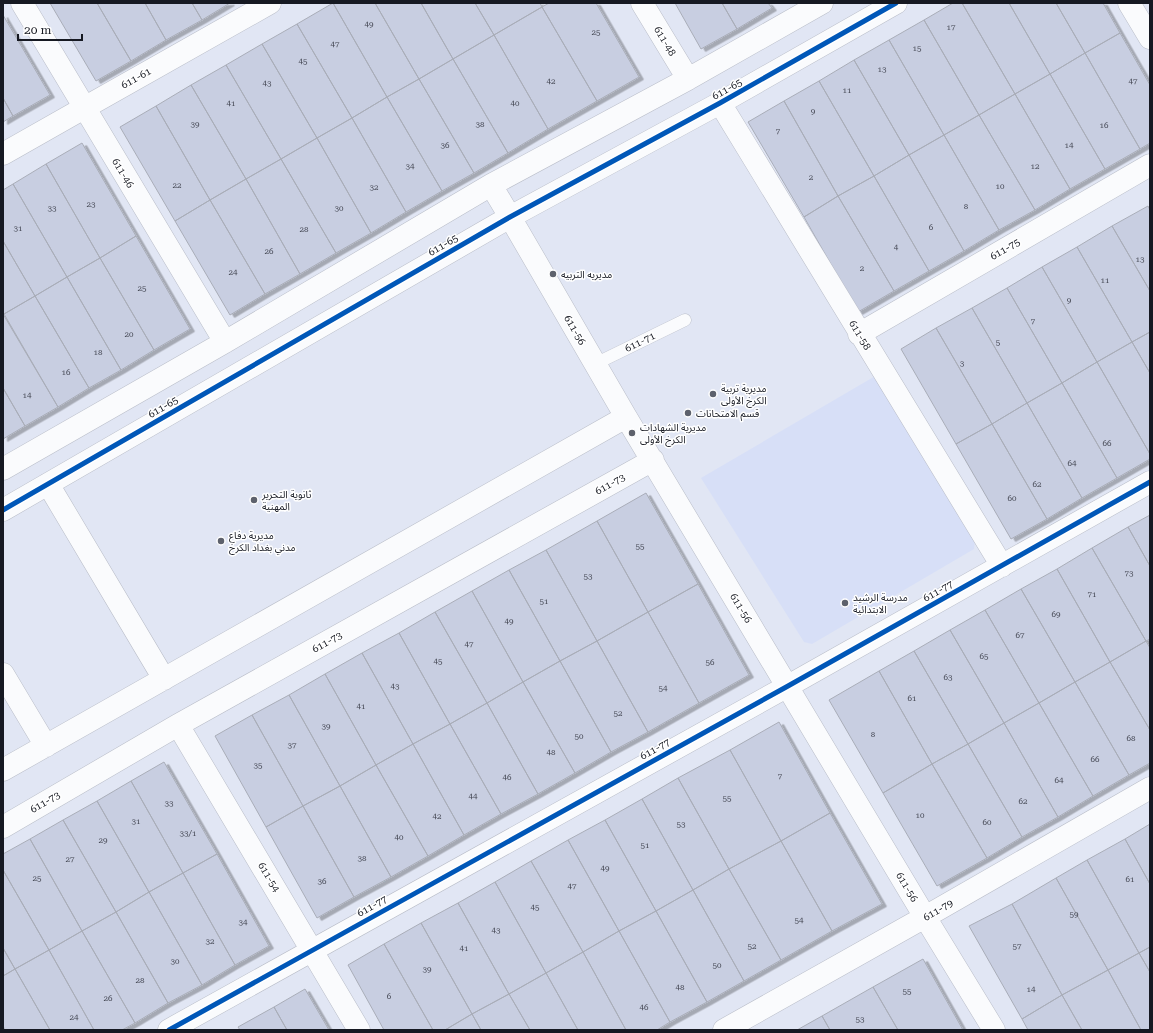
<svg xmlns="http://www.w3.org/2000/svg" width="1153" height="1033" font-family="'Roboto Serif','Noto Sans Arabic',serif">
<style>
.built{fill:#d7dff7}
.building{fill:#c8cee1;stroke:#a9adb8;filter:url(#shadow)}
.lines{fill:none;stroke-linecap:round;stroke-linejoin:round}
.lane-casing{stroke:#b9bdc8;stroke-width:13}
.street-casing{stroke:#b9bdc8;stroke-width:23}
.secondary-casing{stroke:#b9bdc8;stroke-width:23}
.lane{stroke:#fafbfd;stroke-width:12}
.street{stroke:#fafbfd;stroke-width:22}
.secondary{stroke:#fafbfd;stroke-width:22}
.cycleway-casing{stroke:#fff;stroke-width:8}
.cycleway{stroke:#0057b8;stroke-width:5}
.poi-dot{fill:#5d616c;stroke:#fff;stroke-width:1.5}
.labels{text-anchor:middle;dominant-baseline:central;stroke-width:3;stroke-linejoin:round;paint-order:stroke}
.number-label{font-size:8px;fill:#444753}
.street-label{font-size:10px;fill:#161922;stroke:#fff}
.poi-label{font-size:10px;fill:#161922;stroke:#fff;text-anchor:start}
</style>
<defs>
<filter id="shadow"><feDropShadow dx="4.5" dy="2.5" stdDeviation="0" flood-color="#0004"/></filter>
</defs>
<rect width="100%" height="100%" fill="#e1e6f4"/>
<path class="built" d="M877,375L975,540L974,549L812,644L804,642L701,478Z"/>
<path class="building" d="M50,3H97L131,61L96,81Z
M97,3H145L166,40L131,61Z
M145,3H192L202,20L166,40Z
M192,3H230L202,20Z
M333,3L387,97L352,118L297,24Z
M333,3H375L419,79L387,97Z
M375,3H421L453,59L419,79Z
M421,3H475L494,35L453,59Z
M475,3H540L542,7L494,35Z
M549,3H596L639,77L597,101L542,7Z
M675,3H722L737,29L701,49Z
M722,3H768L772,8L737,29Z
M953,3H962L1015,94L979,115L924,20Z
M962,3H1009L1050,74L1015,94Z
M1009,3H1056L1085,53L1050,74Z
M1056,3H1103L1120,33L1085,53Z
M542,7L597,101L548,129L494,35Z
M3,15L50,95L13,116L3,98Z
M924,20L979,115L944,135L889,40Z
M297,24L352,118L317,138L262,44Z
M1120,33L1150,85V143L1140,149L1085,53Z
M494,35L548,129L508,153L453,59Z
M889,40L944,135L909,155L854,60Z
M262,44L317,138L281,159L226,65Z
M1085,53L1140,149L1105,169L1050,74Z
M453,59L508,153L474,173L419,79Z
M854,60L909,155L874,176L819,81Z
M226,65L281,159L246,179L191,85Z
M1050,74L1105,169L1070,189L1015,94Z
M419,79L474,173L442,191L387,97Z
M819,81L874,176L838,196L784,101Z
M191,85L246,179L210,200L156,106Z
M1015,94L1070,189L1035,210L979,115Z
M387,97L442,191L406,212L352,118Z
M3,98L13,116L3,122Z
M784,101L838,196L804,217L748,122Z
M156,106L210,200L175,221L120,127Z
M979,115L1035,210L999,230L944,135Z
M352,118L406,212L371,233L317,138Z
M944,135L999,230L964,251L909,155Z
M317,138L371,233L336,253L281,159Z
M82,143L136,236L100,258L46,164Z
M909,155L964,251L929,271L874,176Z
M281,159L336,253L300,274L246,179Z
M46,164L100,258L67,277L13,184Z
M874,176L929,271L894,291L838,196Z
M246,179L300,274L265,294L210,200Z
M13,184L67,277L35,296L3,241V190Z
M838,196L894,291L858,312L804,217Z
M210,200L265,294L230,315L175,221Z
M1148,206L1150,210V291L1112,226Z
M1112,226L1150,291V332L1132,342L1077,247Z
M136,236L190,329L154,350L100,258Z
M3,241L35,296L4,314L3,313Z
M1077,247L1132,342L1097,362L1042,267Z
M100,258L154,350L121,370L67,277Z
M1042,267L1097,362L1062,383L1007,288Z
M67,277L121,370L89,388L35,296Z
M1007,288L1062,383L1027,403L972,308Z
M35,296L89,388L58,407L4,314Z
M972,308L1027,403L992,424L936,328Z
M3,314L58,407L25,426L3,388Z
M936,328L992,424L956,444L901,349Z
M1150,332V373L1132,342Z
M1132,342L1150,373V454L1097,362Z
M1097,362L1150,454V459L1117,478L1062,383Z
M1062,383L1117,478L1082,498L1027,403Z
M3,388L25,426L3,439Z
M1027,403L1082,498L1047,519L992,424Z
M992,424L1047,519L1011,539L956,444Z
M646,493L698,584L648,612L597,521Z
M1150,515V566L1128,527Z
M597,521L648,612L597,641L546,550Z
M1128,527L1150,566V639L1146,641L1092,548Z
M1092,548L1146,641L1110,662L1057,569Z
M546,550L597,641L560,661L509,570Z
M1057,569L1110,662L1075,682L1021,589Z
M509,570L560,661L523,682L472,591Z
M698,584L749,675L699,703L648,612Z
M1021,589L1075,682L1039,703L985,610Z
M472,591L523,682L487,703L435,612Z
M985,610L1039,703L1004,723L950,630Z
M435,612L487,703L450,724L399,633Z
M648,612L699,703L648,732L597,641Z
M950,630L1004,723L968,744L914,651Z
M399,633L450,724L413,744L362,653Z
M597,641L648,732L611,752L560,661Z
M1146,641L1150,648V730L1110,662Z
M914,651L968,744L932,764L879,671Z
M362,653L413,744L376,765L325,674Z
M560,661L611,752L575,773L523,682Z
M1110,662L1150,730V763L1129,775L1075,682Z
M879,671L932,764L883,793L829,700Z
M325,674L376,765L340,786L289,695Z
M523,682L575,773L538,794L487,703Z
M1075,682L1129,775L1093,796L1039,703Z
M289,695L340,786L303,806L252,715Z
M487,703L538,794L501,814L450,724Z
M1039,703L1093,796L1058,817L1004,723Z
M252,715L303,806L266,827L215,736Z
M779,722L830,813L781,841L730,750Z
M1004,723L1058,817L1022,837L968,744Z
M450,724L501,814L464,835L413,744Z
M413,744L464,835L428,856L376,765Z
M968,744L1022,837L987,858L932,764Z
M730,750L781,841L729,869L678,778Z
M164,762L217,854L183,873L131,781Z
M932,764L987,858L937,886L883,793Z
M376,765L428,856L391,877L340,786Z
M678,778L729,869L693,890L642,799Z
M131,781L183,873L149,892L97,801Z
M340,786L391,877L354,897L303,806Z
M642,799L693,890L656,911L605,820Z
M97,801L149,892L116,912L63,820Z
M303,806L354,897L317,918L266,827Z
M830,813L882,904L832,931L781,841Z
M63,820L116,912L82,931L30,839Z
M605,820L656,911L619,931L568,840Z
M1150,824V884L1125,839Z
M30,839L82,931L49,950L3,870V854Z
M1125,839L1150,884V947L1139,953L1087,860Z
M568,840L619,931L583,952L531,861Z
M781,841L832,931L781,960L729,869Z
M217,854L269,946L235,965L183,873Z
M1087,860L1139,953L1108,970L1056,878Z
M531,861L583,952L546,973L495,882Z
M729,869L781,960L744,981L693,890Z
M3,870L49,950L15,969L3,948Z
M183,873L235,965L202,985L149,892Z
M1056,878L1108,970L1062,995L1012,904Z
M495,882L546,973L509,994L458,903Z
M693,890L744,981L707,1002L656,911Z
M149,892L202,985L168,1003L116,912Z
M458,903L509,994L472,1014L421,923Z
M1012,904L1062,995L1022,1019L969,926Z
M656,911L707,1002L670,1022L619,931Z
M116,912L168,1003L135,1023L82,931Z
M421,923L472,1014L445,1030H433L384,944Z
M82,931L135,1023L122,1030H94L49,950Z
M619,931L670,1022L657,1030H626L583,952Z
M384,944L433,1030H384L348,965Z
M1150,947V972L1139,953Z
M3,948L15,969L3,976Z
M49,950L94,1030H50L15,969Z
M583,952L626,1030H578L546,973Z
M1139,953L1150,972V1030H1141L1108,970Z
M923,959L963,1030H898L873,987Z
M15,969L50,1030H5L3,1026V976Z
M1108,970L1141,1030H1082L1062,995Z
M546,973L578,1030H530L509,994Z
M873,987L898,1030H830L822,1016Z
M305,989L329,1030H287L274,1007Z
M509,994L530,1030H481L472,1014Z
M1062,995L1082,1030H1028L1022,1019Z
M274,1007L287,1030H240L238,1027Z
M472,1014L481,1030H445Z
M822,1016L830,1030H797Z"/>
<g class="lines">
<defs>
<path id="lane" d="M595,364L685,320"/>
<path id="street" d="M22,3L225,342
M642,3L688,79
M720,103L1002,566
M3,154L84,108L270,3
M491,185L510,217L626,417L925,917L994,1030
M859,334L1150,165
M3,469L225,342L491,185L688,79L822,3
M48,484L164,679
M3,510L510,217L720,103L896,3
M3,674L46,746
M178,725L359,1030
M3,770L626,417
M3,827L178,725L653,460
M169,1030L788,686L1150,482
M724,1030L925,917L1150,788"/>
<path id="secondary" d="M1129,3L1150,38"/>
</defs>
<use href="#lane" class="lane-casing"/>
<use href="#street" class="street-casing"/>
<use href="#secondary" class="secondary-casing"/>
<use href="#lane" class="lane"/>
<use href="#street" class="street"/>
<use href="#secondary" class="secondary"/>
<defs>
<path id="cycleway" d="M3,510L510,217L720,103L896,3
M169,1030L788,686L1150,482"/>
</defs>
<use href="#cycleway" class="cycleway-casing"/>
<use href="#cycleway" class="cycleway"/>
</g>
<g class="poi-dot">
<circle cx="553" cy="274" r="4"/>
<circle cx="713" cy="394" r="4"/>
<circle cx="688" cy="413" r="4"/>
<circle cx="632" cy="433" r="4"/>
<circle cx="254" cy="500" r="4"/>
<circle cx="221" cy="541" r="4"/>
<circle cx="845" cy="603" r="4"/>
</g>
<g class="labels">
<g class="number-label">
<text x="369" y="24">49</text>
<text x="951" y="27">17</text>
<text x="596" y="32">25</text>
<text x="335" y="44">47</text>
<text x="917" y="48">15</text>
<text x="303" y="61">45</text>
<text x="882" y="69">13</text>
<text x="551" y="81">42</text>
<text x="1133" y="81">47</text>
<text x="267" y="83">43</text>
<text x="847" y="90">11</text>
<text x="231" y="103">41</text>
<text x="515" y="103">40</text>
<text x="813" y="111">9</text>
<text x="195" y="124">39</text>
<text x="480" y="124">38</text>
<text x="1104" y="125">16</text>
<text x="778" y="131">7</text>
<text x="445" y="145">36</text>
<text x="1069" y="145">14</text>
<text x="410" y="166">34</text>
<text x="1035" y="166">12</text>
<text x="811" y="177">2</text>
<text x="177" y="185">22</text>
<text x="1000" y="186">10</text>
<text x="374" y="187">32</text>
<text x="91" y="204">23</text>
<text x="966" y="206">8</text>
<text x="52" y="208">33</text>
<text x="339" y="208">30</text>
<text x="931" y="227">6</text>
<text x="18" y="228">31</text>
<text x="304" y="229">28</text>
<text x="896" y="247">4</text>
<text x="269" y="251">26</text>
<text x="1140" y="259">13</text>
<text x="862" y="268">2</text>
<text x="233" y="272">24</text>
<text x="1105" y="280">11</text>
<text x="142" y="288">25</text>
<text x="1069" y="300">9</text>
<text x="1033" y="321">7</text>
<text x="129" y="334">20</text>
<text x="998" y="342">5</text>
<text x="98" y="352">18</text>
<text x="962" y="363">3</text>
<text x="66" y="372">16</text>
<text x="27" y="395">14</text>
<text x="1107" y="443">66</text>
<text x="1072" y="463">64</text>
<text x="1037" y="484">62</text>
<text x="1012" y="498">60</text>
<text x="640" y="546">55</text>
<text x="1129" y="573">73</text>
<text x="588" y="576">53</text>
<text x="1092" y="594">71</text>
<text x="544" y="601">51</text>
<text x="1056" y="614">69</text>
<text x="509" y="621">49</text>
<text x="1020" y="635">67</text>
<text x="469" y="644">47</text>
<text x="984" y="656">65</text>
<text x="438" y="661">45</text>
<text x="710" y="662">56</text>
<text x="948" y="677">63</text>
<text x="395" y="686">43</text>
<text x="663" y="688">54</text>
<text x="912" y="698">61</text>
<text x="361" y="706">41</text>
<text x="618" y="713">52</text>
<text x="326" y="726">39</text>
<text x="873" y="734">8</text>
<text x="579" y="736">50</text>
<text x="1131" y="738">68</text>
<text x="292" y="745">37</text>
<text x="551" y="752">48</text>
<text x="1095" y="759">66</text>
<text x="258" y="765">35</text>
<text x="780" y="776">7</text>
<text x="507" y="777">46</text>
<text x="1059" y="780">64</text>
<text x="473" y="796">44</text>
<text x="727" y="798">55</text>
<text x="1023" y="801">62</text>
<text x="169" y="803">33</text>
<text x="920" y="815">10</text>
<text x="437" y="816">42</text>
<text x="136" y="821">31</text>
<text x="987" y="822">60</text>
<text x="681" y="824">53</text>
<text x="188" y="833">33/1</text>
<text x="399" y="837">40</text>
<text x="103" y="840">29</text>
<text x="645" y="845">51</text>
<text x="362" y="858">38</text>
<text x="70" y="859">27</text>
<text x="605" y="868">49</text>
<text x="37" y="878">25</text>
<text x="1130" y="879">61</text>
<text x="322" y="881">36</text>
<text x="572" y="886">47</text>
<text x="535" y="907">45</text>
<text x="1074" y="914">59</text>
<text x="799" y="920">54</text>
<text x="243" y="922">34</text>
<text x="496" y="930">43</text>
<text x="210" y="941">32</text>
<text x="752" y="946">52</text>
<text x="1017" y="946">57</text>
<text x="464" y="948">41</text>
<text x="175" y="961">30</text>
<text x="717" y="965">50</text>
<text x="427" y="969">39</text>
<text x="140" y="980">28</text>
<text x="680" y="987">48</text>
<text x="1031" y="989">14</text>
<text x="907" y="991">55</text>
<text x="389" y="996">6</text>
<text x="108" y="998">26</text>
<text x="644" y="1007">46</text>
<text x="74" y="1017">24</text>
<text x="860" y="1019">53</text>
</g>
<g class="street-label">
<text transform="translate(665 41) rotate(59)">611-48</text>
<text transform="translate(136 78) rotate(-29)">611-61</text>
<text transform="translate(727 89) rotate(-29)">611-65</text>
<text transform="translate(123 173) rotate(59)">611-46</text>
<text transform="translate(443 245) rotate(-30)">611-65</text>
<text transform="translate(1005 249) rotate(-30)">611-75</text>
<text transform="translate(575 330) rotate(60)">611-56</text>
<text transform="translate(860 335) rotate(59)">611-58</text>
<text transform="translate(640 342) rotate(-26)">611-71</text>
<text transform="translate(163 407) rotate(-30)">611-65</text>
<text transform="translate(610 484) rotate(-29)">611-73</text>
<text transform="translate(938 591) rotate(-29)">611-77</text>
<text transform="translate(741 608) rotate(59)">611-56</text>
<text transform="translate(327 642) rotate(-29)">611-73</text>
<text transform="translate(655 749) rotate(-29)">611-77</text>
<text transform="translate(45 802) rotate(-30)">611-73</text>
<text transform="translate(269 877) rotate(59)">611-54</text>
<text transform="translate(907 887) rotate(59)">611-56</text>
<text transform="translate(372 906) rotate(-29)">611-77</text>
<text transform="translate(938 910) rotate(-30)">611-79</text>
</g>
<g class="poi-label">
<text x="561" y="274">مديريه التربيه</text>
<text x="721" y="388">مديرية تربية<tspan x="721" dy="12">الكرخ الأولى</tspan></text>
<text x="696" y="413">قسم الامتحانات</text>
<text x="640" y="427">مديرية الشهادات<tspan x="640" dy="12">الكرخ الأولى</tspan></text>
<text x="262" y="494">ثانوية التحرير<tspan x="262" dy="12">المهنية</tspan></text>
<text x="229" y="535">مديرية دفاع<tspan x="229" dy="12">مدني بغداد الكرخ</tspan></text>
<text x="853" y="597">مدرسة الرشيد<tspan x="853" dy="12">الابتدائية</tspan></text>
</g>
</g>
<rect width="1153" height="1033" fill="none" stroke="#161922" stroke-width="8"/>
<path d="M18 34v6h64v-6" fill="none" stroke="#161922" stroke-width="2"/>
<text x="24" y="34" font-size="12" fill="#161922" stroke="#ffffff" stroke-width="3" paint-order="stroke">20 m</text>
</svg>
